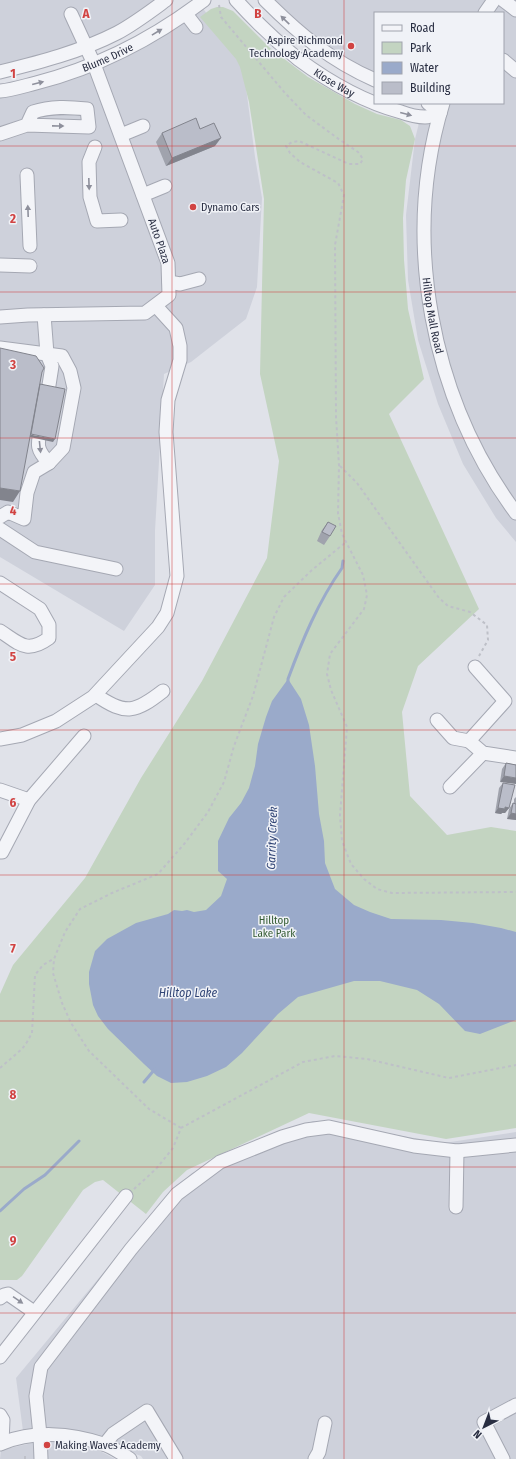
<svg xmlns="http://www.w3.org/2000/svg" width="516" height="1459" font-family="'Fira Sans Condensed',sans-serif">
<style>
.built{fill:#ced1db}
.green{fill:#c3d4c1}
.water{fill:#9aaaca}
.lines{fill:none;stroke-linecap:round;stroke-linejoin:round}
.stream{stroke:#9aaaca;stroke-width:3}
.minor-casing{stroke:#a5a8b3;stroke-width:15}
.path{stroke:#bec0c8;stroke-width:2;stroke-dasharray:3 3;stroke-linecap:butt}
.minor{stroke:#f3f4f8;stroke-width:13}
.wall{fill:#a0a3ad}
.shaded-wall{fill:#82848d}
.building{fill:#babdc9;stroke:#82848d}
.oneway{fill:#8e909c}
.grid{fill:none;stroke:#d14342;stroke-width:1;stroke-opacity:0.55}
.poi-dot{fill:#d14342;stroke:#f0f2f7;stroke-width:1.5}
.labels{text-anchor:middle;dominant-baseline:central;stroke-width:3;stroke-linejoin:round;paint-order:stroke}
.poi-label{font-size:11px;fill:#282d41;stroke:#f0f2f7;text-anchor:start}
.street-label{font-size:11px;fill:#282d41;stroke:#f0f2f7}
.park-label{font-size:11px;fill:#365d35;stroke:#f0f2f7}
.water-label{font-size:12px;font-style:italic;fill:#314576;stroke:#f0f2f7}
.grid-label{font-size:13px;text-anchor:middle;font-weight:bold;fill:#d14342;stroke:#f0f2f7;stroke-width:3;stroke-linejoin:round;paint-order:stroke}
</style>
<rect width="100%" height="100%" fill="#e0e2e9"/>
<path class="built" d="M0,0H159L86,49L0,68Z
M274,0H516V542L496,518L463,464L438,404L418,340L408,280L406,215L415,139L424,103H503V13H375V72L353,63L300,28Z
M202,7L243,64L255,157L262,198L257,287L246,319L191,362L164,374L155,531V585L124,631L0,557V93L93,71Z
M313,1121L444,1143L516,1132V1459H143L141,1456L72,1430L23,1431L16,1378L166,1197L192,1173Z
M46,1440L98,1450L115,1459H0L1,1450Z"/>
<path class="green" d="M217,7H223L233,11L270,48L308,77L355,104L377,114L401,120L410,126L415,139L406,180L403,218L404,260L408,309L424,379L389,414L479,609L418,666L402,712L410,796L447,835L491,827L516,831V1128L446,1139L309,1113L187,1170L163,1192L146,1214L103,1180L95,1182L83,1190L22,1276L17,1280H0V994L13,965L85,878L141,778L202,681L267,558L279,461L260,374L264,199L249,102L240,67L236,59L200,17L211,9Z"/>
<path class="water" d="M288,679L301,699L309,725L315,766L319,814L324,841L325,863L335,889L354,905L370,912L391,919L441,920L473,923L501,928L516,932V1020L480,1034L465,1031L439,1004L417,990L380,981H354L298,997L278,1014L242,1053L226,1067L207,1076L187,1082L171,1083L157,1076L144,1064L108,1029L98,1016L93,1005L89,984V972L95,951L107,939L136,923L168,914L174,910L182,911L187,910L194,912L206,910L221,896L227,879L218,871V841L229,818L241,803L249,788L255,766L258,744L266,717L272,701Z"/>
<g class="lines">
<path class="stream" d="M288,682V679C302,641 318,602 342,568L343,561
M144,1082L155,1069
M0,1211L24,1189L45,1175L79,1141"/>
<defs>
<g id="minor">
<path id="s1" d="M236,0C255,21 276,41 298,59C329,82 364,102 401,112C409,115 417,117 425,117C430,117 435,115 440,113"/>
<path d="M265,0C299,34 331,61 375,80"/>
<path d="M503,0L516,10"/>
<path d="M485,13L494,0"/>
<path d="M186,14L196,27"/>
<path d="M503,60L516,71"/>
<path d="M0,72C40,62 80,52 117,33C134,24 151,11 166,0"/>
<path id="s2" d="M0,91C12,90 24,86 36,83C98,67 153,39 204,0"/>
<path d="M428,103L440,113"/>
<path id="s3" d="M443,103C401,240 431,399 516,513"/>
<path d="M0,134L27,125L89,127L87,109C69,107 51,106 33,112L27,125"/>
<path d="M121,135L143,126"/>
<path d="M95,147L89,162L90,197L97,221L121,220"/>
<path d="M27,175L30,246"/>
<path d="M143,195L165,186"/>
<path d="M0,265L30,266"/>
<path d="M169,282L180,284L199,279"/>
<path d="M44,315L47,354L52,366L46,404"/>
<path d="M0,317L28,315L145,313L169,295L168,263L94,64L71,14"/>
<path d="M0,348L62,356L70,371L74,388L63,448L49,463L34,472L27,493L24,519L8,512L0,517"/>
<path d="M42,423C38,443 34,447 49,463"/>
<path d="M0,529L35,552L116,569"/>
<path d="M0,583L40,609L49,625V638C27,654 20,644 0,631"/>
<path d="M96,695C126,716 136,712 163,691"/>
<path d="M437,720L453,738L469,741"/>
<path d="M0,739L22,735L56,721L93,697L158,627L167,613L177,576L166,432L168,400L180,360V346L176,328L156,306"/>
<path d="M469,741L505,701L475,667"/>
<path d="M469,741L483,753L516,758"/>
<path d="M450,787L483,753"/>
<path d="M0,790L29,800"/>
<path d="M0,852H2L29,800L84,736"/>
<path d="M456,1207L457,1151"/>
<path d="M0,1298L4,1295L8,1294L34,1312"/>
<path d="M0,1357L126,1196"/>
<path d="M0,1415L3,1420L2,1443"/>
<path d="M0,1444C33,1430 71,1433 103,1444C113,1447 122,1454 130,1459"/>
<path d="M105,1444L113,1434L147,1411L176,1459"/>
<path d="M41,1459L40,1435L36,1396L41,1367L131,1249L177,1194L220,1162L282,1137L306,1130L329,1127L414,1146L457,1151L516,1145"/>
<path d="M315,1459L319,1452L325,1423"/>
<path d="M503,1459L484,1422L516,1405"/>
</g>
</defs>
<use href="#minor" class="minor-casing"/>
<path class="path" d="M219,5L221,17L285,93L306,115L340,140L358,152L363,159L360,164H349L299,141L292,142L286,146L290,153L300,162L338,183L344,195L335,245L336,417L339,465L338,513L342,534L363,575L367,595L364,609L330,654L327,674L331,690L347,727L340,815L342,841L351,864L364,879L377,889L392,893L516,892
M340,466L357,483L439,598L448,606L470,612L487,625L488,640L479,656
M0,1068L22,1049L27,1042L32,1033L35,975L43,965L53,959
M181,1128L149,1109L89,1051L71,1023L62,1003L53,973L54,959L65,932L80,909L112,893L158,874L185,843L208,812L224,782L234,746L253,696L274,617L284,597L312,570L346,542
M134,1189L156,1169L173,1148L181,1128L303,1062L335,1056L367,1059L449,1078L516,1065
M25,1456V1459"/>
<use href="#minor" class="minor"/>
</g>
<path class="wall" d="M200,129L215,146L166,166L156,142L162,133Z
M328,522L330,536L324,545L317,541L322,530Z
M506,763L516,765L500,782L502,769Z
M503,783L509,808L505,813H502L501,814L495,813L499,788Z
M516,797V820L507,819L509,809L513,803H514V799Z"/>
<path class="shaded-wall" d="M221,138L215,146L166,166L172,158Z
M27,434L55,439L53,442L25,436Z
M0,488L20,491L13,502L0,500Z
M504,776L516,778V784L500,782Z
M505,807L509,808L505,813H502L501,814L495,813L498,808Z
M511,813L516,814V820L507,819Z"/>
<path class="building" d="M196,118L200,129L214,123L221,138L172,158L162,133Z
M0,348L36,356L44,368L42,372L20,491L0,488Z
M40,384L65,389L55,439L31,434Z
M328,522L336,526L330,536L322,532Z
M506,763L516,765V778L504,776Z
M503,783L515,785L509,808L505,807V809L498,808Z
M513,803L516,804V814L511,813Z"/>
<defs><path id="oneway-solid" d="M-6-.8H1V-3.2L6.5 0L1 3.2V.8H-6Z"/></defs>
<g class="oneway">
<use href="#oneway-solid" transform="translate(285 20) rotate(-136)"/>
<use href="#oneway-solid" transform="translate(157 32) rotate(-31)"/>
<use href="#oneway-solid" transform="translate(38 83) rotate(-14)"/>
<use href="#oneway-solid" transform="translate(406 114) rotate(15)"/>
<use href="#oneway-solid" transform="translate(58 126) rotate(1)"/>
<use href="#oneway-solid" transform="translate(89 184) rotate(88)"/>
<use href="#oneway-solid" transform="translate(28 211) rotate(-92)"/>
<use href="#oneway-solid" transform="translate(40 447) rotate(84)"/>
<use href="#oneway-solid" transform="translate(18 1300) rotate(34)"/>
</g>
<path class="grid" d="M172,0V1459M344,0V1459M0,146H516M0,292H516M0,438H516M0,584H516M0,730H516M0,875H516M0,1021H516M0,1167H516M0,1313H516"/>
<g class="poi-dot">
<circle cx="351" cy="46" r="4"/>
<circle cx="193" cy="207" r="4"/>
<circle cx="47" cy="1445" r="4"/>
</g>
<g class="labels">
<g class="poi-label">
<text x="343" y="40" text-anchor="end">Aspire Richmond<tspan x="343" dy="13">Technology Academy</tspan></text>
<text x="201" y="207">Dynamo Cars</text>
<text x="55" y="1445">Making Waves Academy</text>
</g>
<g class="street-label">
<text stroke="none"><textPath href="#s2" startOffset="113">Blume Drive</textPath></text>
<text stroke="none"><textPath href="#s1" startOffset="129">Klose Way</textPath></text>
<text transform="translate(159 241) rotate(71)">Auto Plaza</text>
<text stroke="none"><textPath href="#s3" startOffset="215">Hilltop Mall Road</textPath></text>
</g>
<g class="park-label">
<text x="274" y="920">Hilltop<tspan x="274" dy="13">Lake Park</tspan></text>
</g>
<g class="water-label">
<text transform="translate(272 838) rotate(-88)">Garrity Creek</text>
<text x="188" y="993">Hilltop Lake</text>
</g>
</g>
<g class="grid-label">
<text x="86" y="18">A</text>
<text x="258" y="18">B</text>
<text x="13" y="78">1</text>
<text x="13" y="223">2</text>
<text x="13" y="369">3</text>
<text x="13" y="515">4</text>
<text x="13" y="661">5</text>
<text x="13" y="807">6</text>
<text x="13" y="953">7</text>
<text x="13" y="1099">8</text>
<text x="13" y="1245">9</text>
</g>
<rect x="374" y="12" width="130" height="92" fill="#f0f2f7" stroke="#a0a3ae"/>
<rect x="382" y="25" width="20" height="6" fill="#f3f4f8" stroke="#a0a3ae"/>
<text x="410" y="32" font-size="12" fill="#282d41">Road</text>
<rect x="382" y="42" width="20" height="12" fill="#c3d4c1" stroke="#a0a3ae"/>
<text x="410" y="52" font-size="12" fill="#282d41">Park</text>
<rect x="382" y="62" width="20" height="12" fill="#9aaaca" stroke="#a0a3ae"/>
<text x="410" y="72" font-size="12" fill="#282d41">Water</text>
<rect x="382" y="82" width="20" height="12" fill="#babdc9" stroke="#a0a3ae"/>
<text x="410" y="92" font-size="12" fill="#282d41">Building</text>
<g transform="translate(484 1427) rotate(222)" stroke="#f0f2f7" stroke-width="3" paint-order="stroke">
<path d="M0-3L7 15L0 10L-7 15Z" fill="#282d41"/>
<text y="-6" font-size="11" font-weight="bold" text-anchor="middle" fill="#282d41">N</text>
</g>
</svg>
